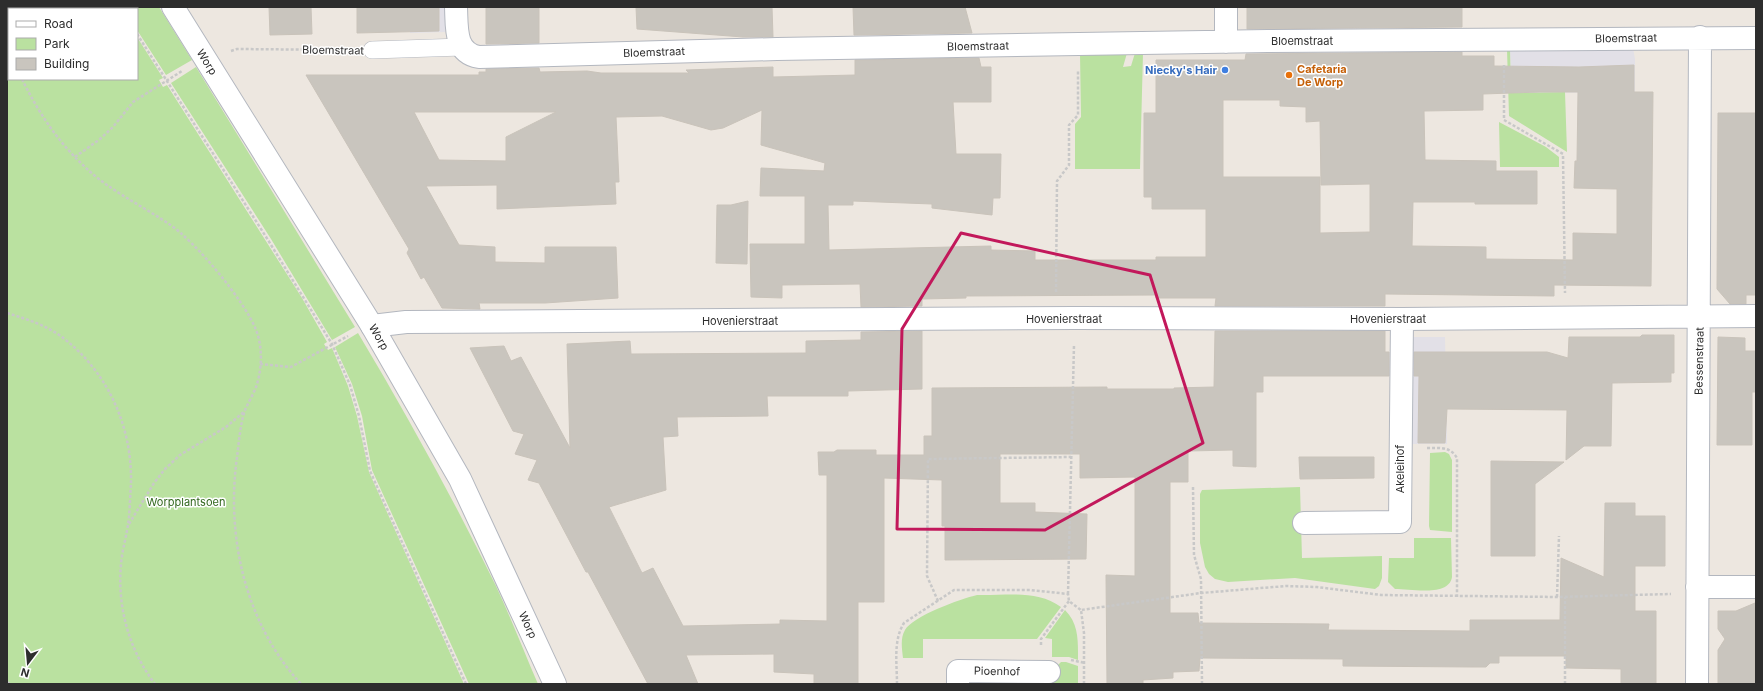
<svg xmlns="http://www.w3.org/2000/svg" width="1763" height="691" font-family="Inter,sans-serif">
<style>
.industrial{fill:#e2e0e7}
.green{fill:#bae1a0}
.building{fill:#c9c5be;stroke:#c9c3ba;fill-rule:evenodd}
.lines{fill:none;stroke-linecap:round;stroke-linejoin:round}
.service-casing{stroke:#b3b7bf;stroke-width:18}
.minor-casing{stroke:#b3b7bf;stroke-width:24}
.tertiary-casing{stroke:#b3b7bf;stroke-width:24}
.path{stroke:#c8c8c8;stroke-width:2.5;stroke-dasharray:3 2;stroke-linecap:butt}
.service{stroke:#fff;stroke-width:17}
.minor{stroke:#fff;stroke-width:22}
.tertiary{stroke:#fff;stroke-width:22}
.marked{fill:none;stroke:#c2185b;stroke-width:3;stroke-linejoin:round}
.shop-dot{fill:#3f7fe0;stroke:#fff;stroke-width:1.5}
.food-dot{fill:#e8710a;stroke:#fff;stroke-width:1.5}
.labels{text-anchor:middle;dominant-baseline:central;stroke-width:3;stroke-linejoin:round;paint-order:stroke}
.street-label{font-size:11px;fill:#2d2d2d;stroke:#fff}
.food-label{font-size:11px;font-weight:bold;fill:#c56008;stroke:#fff;text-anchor:start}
.shop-label{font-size:11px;font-weight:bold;fill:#366cbe;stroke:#fff;text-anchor:end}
.park-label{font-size:11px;fill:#32681e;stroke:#fff}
</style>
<rect width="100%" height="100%" fill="#ede7e0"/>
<path class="industrial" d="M409,7H445V32L410,33Z
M1633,48L1635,59V92L1511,93L1510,49Z
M1410,337H1445L1447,444H1410Z"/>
<path class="green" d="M7,7H117L119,9H9V79H137V37L163,78L159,80L163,87L167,85L302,298L327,342L324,344L328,350L332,348L348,386L357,416L369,472L464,684H7Z
M122,7H159L192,60L166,75L137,30V9H124Z
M1507,49H1510L1511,93L1565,92L1567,152L1509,116Z
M1127,53L1123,67L1131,66L1135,53H1143L1140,169H1075V124L1081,117L1080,54Z
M196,67L355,327L332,340L271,239L171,83Z
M1499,122L1546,147L1559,157V167H1500Z
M358,333C407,415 454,500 496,586C511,618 524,652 538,684H469L372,470L362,416L352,384L335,347Z
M1445,452L1449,454L1452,460V532L1430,530L1429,526L1430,453Z
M1300,487L1302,558L1382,556V578L1379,586L1375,589L1295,578L1228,582L1215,579L1209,574L1205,567L1200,543V494L1202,490Z
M1414,538H1451L1452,577C1449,597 1411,589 1395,589L1388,582L1389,558H1414Z
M977,595C1005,596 1037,589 1061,607L1037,639H923V658H903C902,649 900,638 905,630C913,616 960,599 977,595Z
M1065,610C1079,624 1078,641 1078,660L1069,657H1052V639L1045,638Z
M1061,662H1066L1078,666V684H1052L1053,670Z"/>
<path class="building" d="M269,7H311L312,34L270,35Z
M357,7H439V31L357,33Z
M486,7H539V43L486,44Z
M636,7H772L773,37H743L637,29Z
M853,7H965L972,33L854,35Z
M1247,7H1462V27L1247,29Z
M1462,52V56H1494V66L1579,67L1634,65V92H1653L1651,286L1554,285V296L1385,294V306H1215L1216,298H1156V295L966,296V298L922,299V306L861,307L860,284L782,285V298L751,297L750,244H805V196H760L761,168L824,171L825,163L761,145L762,110L723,128L711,130L662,116L616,117L619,182H615L616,204L497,209V185L426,186L459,245L495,247V262L545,263V247H616L618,298L545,303H479L480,309L442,308L424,277L421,279L407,253L409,249L306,75H479V72H486V69L539,68L540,72L587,71L601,73H689L686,70L773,67V77L855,75V60L979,58L981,67H991V102H953L956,154H1001L1000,198H993L992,215L932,208V204L853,201V205H828L829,250L991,246V250L1035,251V260H1156V257H1206V209H1152V197H1144V113H1156V60H1245L1246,54ZM1540,92H1578L1577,161H1575L1574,188L1617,189V234L1573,233V260L1486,259V247L1412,246L1413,202H1475V204H1537V171H1496V161L1425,160L1424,111L1483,110V94ZM1223,100H1280V106L1306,107V122L1320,121L1321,185L1370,184V232L1320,233V177H1223ZM414,112H556L506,137V161L439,160Z
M1718,113H1756V295H1746V304H1730L1717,289Z
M748,201L747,264L716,263L717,205H731Z
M922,331V389L848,391V396H767L768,416L677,417L678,436L663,437L666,490L609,507L642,573L653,568L683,626L780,624V620L827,621V475H819L818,452H834L837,450H876V455H924V436H932V388L1107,387V389H1174V388L1214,387L1215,331H1385V352H1389V376H1263V392H1256V467L1233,466V450L1188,451V482H1170V613H1198L1199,623L1329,624L1328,630L1470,631V620H1560L1561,558L1604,577L1605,503H1635V516H1665V566H1635V611H1656V684H1621V669L1566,668V656H1499V663H1490L1486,667H1474L1343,666V659L1200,658L1199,671L1173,672V678L1143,680V684H1107L1106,575L1135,576V477L1080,478V454H1000V503H1035V512L1087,514L1086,559L945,560V526H942V480L884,478V602H858V684H814V674L774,672V654L686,655L698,684H648L588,572H586L539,483L528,480L537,460L515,454L524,434L513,431L470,348L504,346L511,361L521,357L570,448L567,344L630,341L631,354L806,353V341L861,340V332Z
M1642,335H1674V373H1671V382L1612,383L1611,446H1584L1566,460L1567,410L1447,409L1445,443H1418L1419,376H1414V352H1547L1568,358L1569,337H1640Z
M1718,337L1745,338V351H1756V392H1752V445H1717Z
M1299,457H1374V478L1300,479Z
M1491,461L1564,462L1535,484V556H1491Z
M1755,603V684H1718V650L1725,639L1718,629V611H1736Z"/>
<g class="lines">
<defs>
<path id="service" d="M372,50L462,47"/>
<path id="minor" d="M456,7C457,27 454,53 479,57L777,49L1268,41L1756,38
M1226,7V42
M372,326L406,322L1075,318L1402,319L1756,316
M1304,523L1400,522L1402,319
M1697,587H1756
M958,684V671L1049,672
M1697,684L1700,37"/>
<path id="tertiary" d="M173,7L372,326L460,479L555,684"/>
</defs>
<use href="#service" class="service-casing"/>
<use href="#minor" class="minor-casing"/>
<use href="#tertiary" class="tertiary-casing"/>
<path class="path" d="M120,7L121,9
M7,32L9,41
M137,34L268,240L332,344L350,385L359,416L370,471L466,684
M231,51L237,49L350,50
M1504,65V120L1563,154L1565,293
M22,79C38,112 58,142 85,167C110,191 141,205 169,224C195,241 245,301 256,330C263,347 262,370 256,387C253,395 248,403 245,410C240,425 239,442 237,457C226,537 245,623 301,684
M75,157L100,139L113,127L133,102L182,71
M1056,292L1057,181L1069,165V125L1078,115V70
M7,313C26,319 46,325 62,337C108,372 132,426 131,483C130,496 130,512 128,525C126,538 122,551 121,564C117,607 129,650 155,684
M260,364L291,367L348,336
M1427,448C1439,448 1450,446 1457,458V597
M1193,487L1194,555L1201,579L1202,684
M129,524L154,483L165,469L180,455L226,427L245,411
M1068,594L1074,345
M1557,597L1559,536
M938,601L927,576L928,459L1071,457
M1041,645V639L1069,601
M1071,660L1085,663
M7,682L10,684
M897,684C897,664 893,640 904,623L954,590H1030L1068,594L1069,601L1081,610
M1084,684V633L1081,610L1201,593L1286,586L1317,587L1381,595L1557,597L1671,594
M1565,684V597"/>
<use href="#service" class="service"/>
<use href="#minor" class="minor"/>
<use href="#tertiary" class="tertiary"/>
</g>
<path class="marked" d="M961,233L1150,275L1203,443L1045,530L897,529L902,329Z"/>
<circle class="shop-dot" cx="1225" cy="70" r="4"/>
<circle class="food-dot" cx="1289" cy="75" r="4"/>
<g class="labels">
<g class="street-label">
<text transform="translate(1626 38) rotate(-1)">Bloemstraat</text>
<text x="1302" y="41">Bloemstraat</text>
<text transform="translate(978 46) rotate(-1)">Bloemstraat</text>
<text transform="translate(333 50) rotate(1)">Bloemstraat</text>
<text transform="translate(654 52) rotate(-2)">Bloemstraat</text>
<text transform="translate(207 62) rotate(58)">Worp</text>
<text x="1064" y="319">Hovenierstraat</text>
<text x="1388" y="319">Hovenierstraat</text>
<text x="740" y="321">Hovenierstraat</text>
<text transform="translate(379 337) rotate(60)">Worp</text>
<text transform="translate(1699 361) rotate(-89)">Bessenstraat</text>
<text transform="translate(1400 469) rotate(-90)">Akeleihof</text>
<text transform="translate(528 625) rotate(65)">Worp</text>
<text transform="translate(997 671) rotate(1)">Pioenhof</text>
</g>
<g class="food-label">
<text x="1297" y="69">Cafetaria<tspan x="1297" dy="13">De Worp</tspan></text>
</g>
<g class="shop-label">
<text x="1217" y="70">Niecky's Hair</text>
</g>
<g class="park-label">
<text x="186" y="502">Worpplantsoen</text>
</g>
</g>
<rect width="1763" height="691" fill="none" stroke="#2d2d2d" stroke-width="16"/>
<rect x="8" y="8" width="130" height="72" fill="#ffffff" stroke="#ababab"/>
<rect x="16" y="21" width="20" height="6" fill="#ffffff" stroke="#ababab"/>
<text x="44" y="28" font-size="12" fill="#2d2d2d">Road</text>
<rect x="16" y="38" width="20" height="12" fill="#bae1a0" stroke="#ababab"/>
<text x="44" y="48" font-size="12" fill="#2d2d2d">Park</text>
<rect x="16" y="58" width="20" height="12" fill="#c9c5be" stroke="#ababab"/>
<text x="44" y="68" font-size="12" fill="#2d2d2d">Building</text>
<g transform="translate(28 663) rotate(196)" stroke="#ffffff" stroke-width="3" paint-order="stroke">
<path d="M0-3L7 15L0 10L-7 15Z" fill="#2d2d2d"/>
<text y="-6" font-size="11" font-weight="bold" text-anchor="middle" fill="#2d2d2d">N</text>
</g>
</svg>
